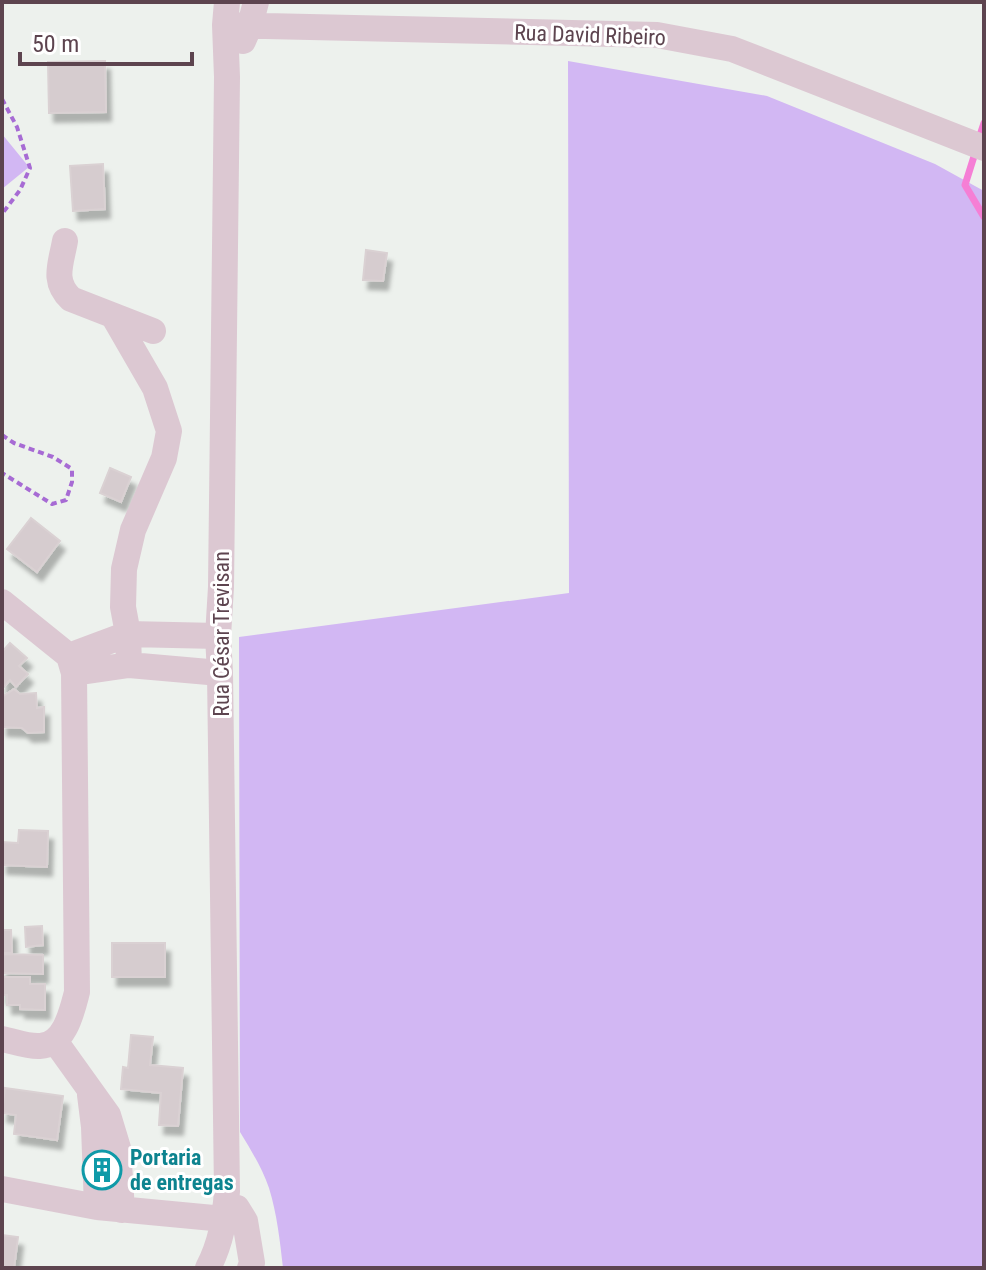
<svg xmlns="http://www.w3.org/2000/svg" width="986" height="1270" font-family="'Roboto Condensed',sans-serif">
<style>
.green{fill:#d2b7f3}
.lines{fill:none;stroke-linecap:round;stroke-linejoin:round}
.stream{stroke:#f57fd5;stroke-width:7}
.building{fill:#d6cccf;stroke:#dad1d3;stroke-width:2;filter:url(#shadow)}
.path{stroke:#a76bd4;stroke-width:4;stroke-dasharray:6 4;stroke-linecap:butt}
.minor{stroke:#dcc8d2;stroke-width:26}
.labels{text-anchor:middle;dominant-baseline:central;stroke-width:6;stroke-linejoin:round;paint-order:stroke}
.street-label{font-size:22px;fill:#5d444f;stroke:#fff}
.culture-label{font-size:22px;font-weight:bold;fill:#0d838f;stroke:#fff;text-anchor:start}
</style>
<defs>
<filter id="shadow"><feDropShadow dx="5" dy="9" stdDeviation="2" flood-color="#0004"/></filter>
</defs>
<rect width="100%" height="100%" fill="#edf1ed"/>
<path class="green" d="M568,61L767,96L935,164L984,191V1268H283C280,1241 277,1214 269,1188C262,1168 251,1150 240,1132L239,637L569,593Z
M2,134L29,167L2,189Z"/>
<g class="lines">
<path class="stream" d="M979,138L984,123
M976,150L965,185L984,217"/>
</g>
<path class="building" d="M105,61L106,112L49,113L48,62Z
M103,164L105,209L73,211L70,166Z
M366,250L387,253L383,281L363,280Z
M110,468L131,477L121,502L100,493Z
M31,518L60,541L37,572L7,549Z
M10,643L27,658L19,666L28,674L16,687L10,680L2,689V652Z
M14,689L20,694L36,693L37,708L44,707V732L28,733L22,728L2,727V697Z
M19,830L48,831L47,867L2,865V842L18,843Z
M42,926L43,945L26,947L25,927Z
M2,930H11L12,953H2Z
M112,943H165V977H112Z
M2,954L43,955V974L2,973Z
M2,977H30V984H45V1010L20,1009V1005H7V995H2Z
M131,1035L153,1037L150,1065L183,1068L178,1126L159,1125L161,1093L121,1089L123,1067L128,1068Z
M5,1088L63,1096L57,1140L14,1134L16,1115L2,1113Z
M2,1235L18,1237L14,1268H2Z"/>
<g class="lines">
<path class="path" d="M2,99L17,127L30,168L20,190L2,214
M2,435L14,443L53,457L72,469V482L66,500L52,504L2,473"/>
<path class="minor" d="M225,25L657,35L732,49L984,148
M243,41L250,25L256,2
M65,241C61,264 52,281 71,299L153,331
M114,317L155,388L169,431L164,458L133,530L124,569L123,607L128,634L129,665
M2,602L69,656L74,673L77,992C72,1011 65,1045 40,1046C28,1047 13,1041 2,1039
M69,656L128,634L218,636
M74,673L129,665L220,673
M55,1041L108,1115L118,1148L122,1210
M90,1095L94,1127L97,1207
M2,1189L97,1207L245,1221
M237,1208L245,1221L252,1263L250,1268
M208,1268C221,1243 225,1218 227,1191L220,673L218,636L221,587L227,77L225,25L227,2"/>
</g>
<defs>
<symbol id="building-ring" viewBox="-11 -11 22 22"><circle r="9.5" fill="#fff" stroke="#0f9aa8" stroke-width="1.5"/><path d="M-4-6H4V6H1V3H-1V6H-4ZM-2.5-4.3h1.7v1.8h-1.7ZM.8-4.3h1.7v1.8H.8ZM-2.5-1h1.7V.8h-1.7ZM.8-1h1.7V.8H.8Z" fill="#0f9aa8"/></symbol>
</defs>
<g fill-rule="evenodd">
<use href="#building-ring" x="80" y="1148" width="44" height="44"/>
</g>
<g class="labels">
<g class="street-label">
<text transform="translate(590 35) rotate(2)">Rua David Ribeiro</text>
<text transform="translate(221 634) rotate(-90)">Rua César Trevisan</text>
</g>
<g class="culture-label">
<text x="130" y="1157">Portaria<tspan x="130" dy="25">de entregas</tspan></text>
</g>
</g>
<rect width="986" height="1270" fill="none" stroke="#5d444f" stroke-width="8"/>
<path d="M20 52v12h172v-12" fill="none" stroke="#5d444f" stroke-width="4"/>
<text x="32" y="52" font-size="24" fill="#5d444f" stroke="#ffffff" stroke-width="6" paint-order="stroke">50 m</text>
</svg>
